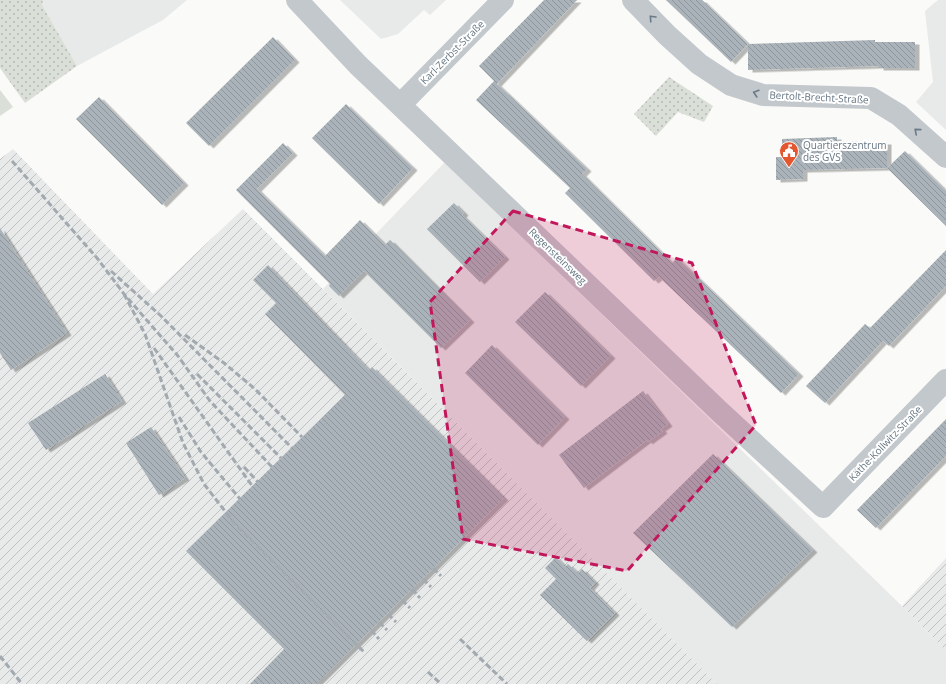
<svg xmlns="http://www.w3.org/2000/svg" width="946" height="684" font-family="'Open Sans',sans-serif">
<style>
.built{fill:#e8e9e9}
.industrial{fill:url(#industrial-furrows)}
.grass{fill:url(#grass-dots)}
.pitch{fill:#dadfd7}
.building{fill:url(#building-back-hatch);filter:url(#shadow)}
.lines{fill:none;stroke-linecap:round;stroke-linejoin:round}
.minor{stroke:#c3c8cc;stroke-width:22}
.rail{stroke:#a2aab0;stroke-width:3;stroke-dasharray:6 3;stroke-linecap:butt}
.oneway{stroke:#6a7a87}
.marked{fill:#c2185b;fill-opacity:0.2;stroke:#c2185b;stroke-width:3;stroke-dasharray:8 5;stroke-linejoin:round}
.labels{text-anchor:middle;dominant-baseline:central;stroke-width:4;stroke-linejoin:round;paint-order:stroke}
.street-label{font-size:10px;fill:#657683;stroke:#fff}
.poi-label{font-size:10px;fill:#657683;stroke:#fff;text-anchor:start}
</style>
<defs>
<pattern id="industrial-furrows" width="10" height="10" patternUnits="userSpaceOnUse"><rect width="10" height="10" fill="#e8e9e9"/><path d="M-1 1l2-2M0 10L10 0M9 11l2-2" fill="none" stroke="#c0c1c2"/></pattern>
<pattern id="grass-dots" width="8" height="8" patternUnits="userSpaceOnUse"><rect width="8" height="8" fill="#dadfd7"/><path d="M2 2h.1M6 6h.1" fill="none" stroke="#b4b9b4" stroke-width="1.8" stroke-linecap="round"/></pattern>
<pattern id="building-back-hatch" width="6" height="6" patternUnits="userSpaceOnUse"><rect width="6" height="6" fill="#aab3b9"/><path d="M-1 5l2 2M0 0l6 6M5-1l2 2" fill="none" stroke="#8e969c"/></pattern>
<filter id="shadow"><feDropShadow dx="4.5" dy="2.5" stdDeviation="0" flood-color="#0004"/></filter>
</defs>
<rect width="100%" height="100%" fill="#fafaf8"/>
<path class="built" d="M43,0H187L163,20L77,66L42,5Z
M340,0H446L430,15L424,10L398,34L381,39Z
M938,0H946V130L916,102L933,82L925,11Z
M445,162L902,606L946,651V684H717L323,289Z"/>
<path class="industrial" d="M13,149L153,294L243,209L717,684H0V159Z
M946,558V651L902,606Z"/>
<path class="grass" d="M0,0H43L42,5L77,66L25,103L0,68Z
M669,77L713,106L704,122L678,112L656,136L634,114Z"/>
<path class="pitch" d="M0,90L13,107L0,116Z"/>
<path class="building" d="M544,0H577L497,84L479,66Z
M666,0H702L748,44L731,62Z
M273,37L295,60L209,146L186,123Z
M875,40V42H915V68H879V66L748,70V44Z
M494,81L587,169L582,174L672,263L677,258L799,374L781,393L659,277L654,281L565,193L570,188L476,100Z
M99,97L184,183L162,205L76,119Z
M346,104L413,168L379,204L312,138Z
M837,137V144L844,141L887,142V168L803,170V179L776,180V157H782V139Z
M283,143L293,153L257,189L325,256L360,220L385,245L390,240L470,320L441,348L364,271L339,296L329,286L330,284L236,190Z
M905,151L946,191V226L887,168Z
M454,203L464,213L462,215L505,257L480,282L427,229Z
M0,228L67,333L11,370L0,353Z
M946,250V286L889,346L883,341L825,403L806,386L865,324L870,328Z
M268,265L369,370L372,367L504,498L316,684H250L284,649L186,551L345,395L265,314L276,303L253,280Z
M545,292L611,356L581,386L515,322Z
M492,345L565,417L538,445L465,373Z
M105,374L122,401L46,450L28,423Z
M643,391L668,424L661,429L663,431L648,442L647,440L584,488L559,455Z
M946,419V456L876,528L857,510Z
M151,427L185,478L159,495L126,443Z
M713,454L813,550L732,627L633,533Z
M556,557L565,567L568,564L578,573L582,569L595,582L590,588L615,613L587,641L540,595L556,579L545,568Z"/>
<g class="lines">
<path class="minor" d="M297,0L358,65L400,105L718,410L823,507L946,380
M633,0L667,35L699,64L731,85L763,95L871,98L899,115L946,157
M400,105L503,0"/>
<path class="rail" d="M12,161L97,258L124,294L178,356L210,401L272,467
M111,271L160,315L292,448
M124,294L145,334L183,443L204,484L235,524L365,653
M185,335L224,363L255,389L302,437
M154,348L253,487
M197,374L281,458
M179,417L201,452L240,499
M244,467L258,482
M433,568L441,576
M423,579L431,587
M412,589L420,598
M402,600L410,608
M388,614L396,622
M379,622L387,630
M371,630L379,639
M460,639L507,684
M0,656L22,684
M428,672L441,684"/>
</g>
<defs><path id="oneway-chevron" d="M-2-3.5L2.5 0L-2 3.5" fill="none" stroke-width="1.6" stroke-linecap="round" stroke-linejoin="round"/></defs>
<g class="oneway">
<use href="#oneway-chevron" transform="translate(652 18) rotate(-133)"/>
<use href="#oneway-chevron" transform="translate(756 93) rotate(-163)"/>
<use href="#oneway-chevron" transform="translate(917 131) rotate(-139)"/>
</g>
<path class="marked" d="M513,211L692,263L756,425L627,571L463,539L430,302Z"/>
<defs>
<symbol id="civic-pin" viewBox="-11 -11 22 30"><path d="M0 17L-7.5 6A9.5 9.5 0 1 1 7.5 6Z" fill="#e4572e" stroke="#fff"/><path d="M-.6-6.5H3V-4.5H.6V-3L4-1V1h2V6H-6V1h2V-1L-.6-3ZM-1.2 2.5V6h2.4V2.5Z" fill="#fff"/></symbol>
</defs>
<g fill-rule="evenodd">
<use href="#civic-pin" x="778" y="140" width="22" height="30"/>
</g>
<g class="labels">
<g class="street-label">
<text transform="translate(452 52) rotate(-45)">Karl-Zerbst-Straße</text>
<text transform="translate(819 97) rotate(3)">Bertolt-Brecht-Straße</text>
<text transform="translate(558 256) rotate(44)">Regensteinsweg</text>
<text transform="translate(885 443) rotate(-46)">Käthe-Kollwitz-Straße</text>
</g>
<g class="poi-label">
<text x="803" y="145">Quartierszentrum<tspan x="803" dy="12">des GVS</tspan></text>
</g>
</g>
</svg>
